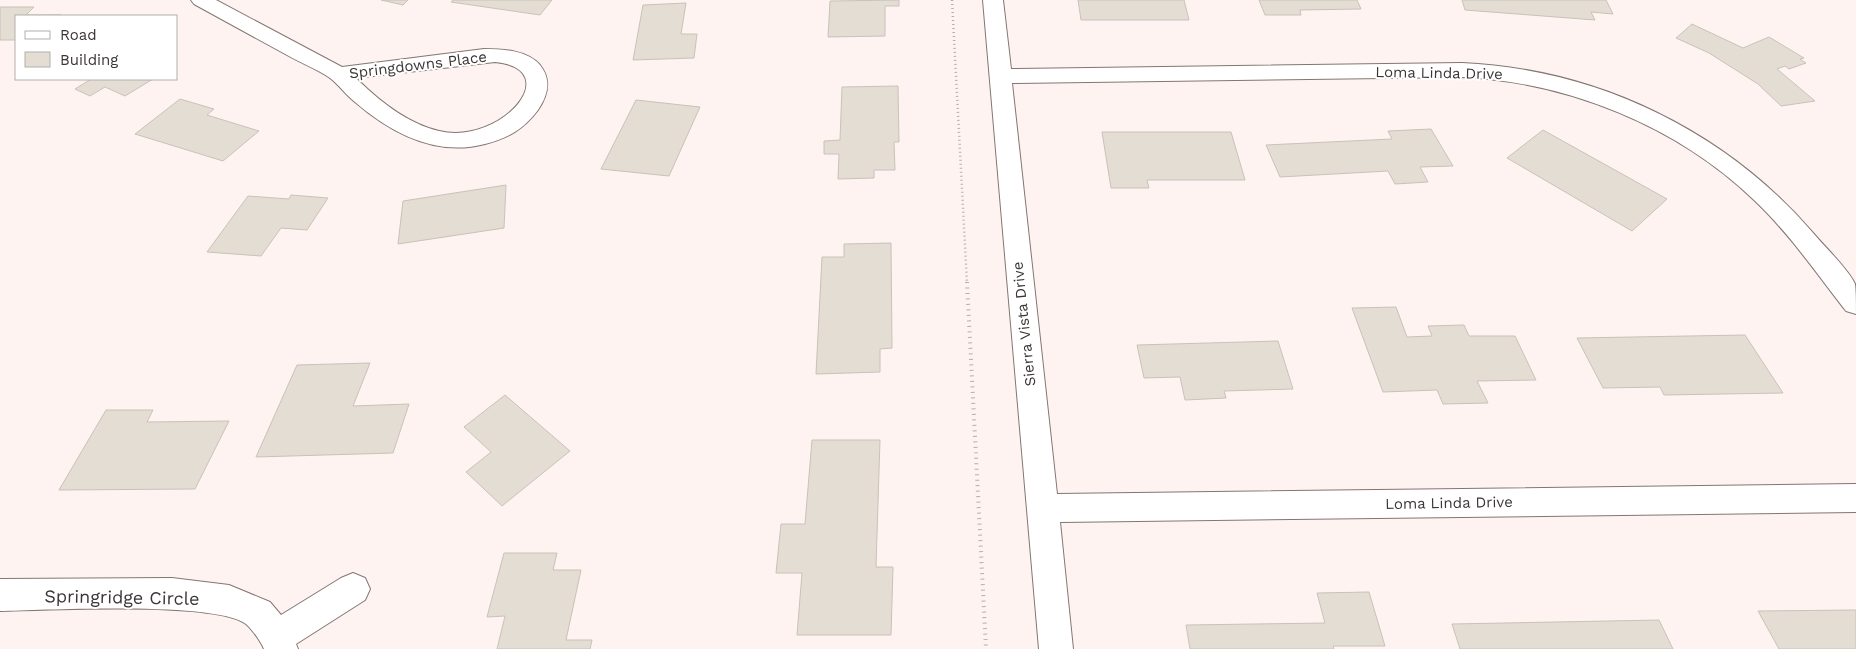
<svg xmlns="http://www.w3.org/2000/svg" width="1856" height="649" font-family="'Work Sans',sans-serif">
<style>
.building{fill:#e3ddd3;stroke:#c9c2b9}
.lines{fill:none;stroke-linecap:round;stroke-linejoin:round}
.minor-casing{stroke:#827672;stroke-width:2}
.path-far1{stroke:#b6adab;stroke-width:2.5;stroke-dasharray:1 3;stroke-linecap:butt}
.path{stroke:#b6adab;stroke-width:4;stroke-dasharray:1 4.5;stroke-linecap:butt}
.minor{fill:#fff;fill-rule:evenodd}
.labels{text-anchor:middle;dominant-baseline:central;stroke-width:4;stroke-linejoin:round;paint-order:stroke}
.street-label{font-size:15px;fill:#3b3635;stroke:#fff}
.near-street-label{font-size:18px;fill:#3b3635;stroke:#fff}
</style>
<rect width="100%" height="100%" fill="#fef3f0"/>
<path class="building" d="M381,0H408L403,5Z
M453,0H552L540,15L451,2Z
M899,0V6H885V36L828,37L830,1Z
M1078,0H1184L1189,20H1081Z
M1259,0H1357L1361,9L1300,10L1301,15H1265Z
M1462,0H1606L1613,14L1591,12L1595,20L1465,10Z
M686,3L681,34H697L694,58L633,60L643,5Z
M0,7H34L26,15H61L16,16V40H0Z
M1692,24L1743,48L1769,37L1804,58L1800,59L1806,63L1789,69L1785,66L1777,69L1815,101L1781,106L1758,84L1709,53L1676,38Z
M91,79H153L125,96L105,87L90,96L75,89Z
M898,86L899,142H894L895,170H874V178L838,179L839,154H824V141L840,140L842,87Z
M180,99L214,109L207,115L259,131L223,161L135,134Z
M636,100L700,107L669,176L601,169Z
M1431,129L1453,166L1420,167L1428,182L1395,184L1388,171L1280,177L1266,145L1392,139L1388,131Z
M1543,130L1667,199L1632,231L1507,158Z
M1102,132H1231L1245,180H1147L1149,188H1111Z
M506,185L504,228L398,244L403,201Z
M291,195L328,198L307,230L281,228L261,256L207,252L248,196L289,199Z
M891,243L892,348L880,349V372L816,374L822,257H844V244Z
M1396,307L1407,337L1432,336L1428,326L1464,325L1469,336H1515L1536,380L1477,381L1488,403L1443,404L1437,390L1383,392L1352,308Z
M1745,335L1783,393L1664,395L1660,387L1603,388L1577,338Z
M1278,341L1293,389L1224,391L1226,398L1185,400L1180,377L1144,378L1137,345Z
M370,363L353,406L409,404L393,453L256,457L297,365Z
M505,395L570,451L502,506L466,472L491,452L464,427Z
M106,410H153L147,422L229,421L195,489L59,490Z
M812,440H880L876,567H893L891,635H797L802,573H776L781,524H805Z
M504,553H557L553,570H581L566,640H592L590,649H497L505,616L487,617Z
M1369,592L1385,646H1333L1334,649H1190L1186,625L1325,623L1317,593Z
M1856,610V649H1779L1758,611Z
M1659,620L1673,649H1460L1452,624Z"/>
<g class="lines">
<defs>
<path id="minor" d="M191,0H216L342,67L484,49C502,49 527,50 540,65C552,80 548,95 538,110C524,129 508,138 485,144C436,157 391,133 355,102C346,95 339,85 330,78C317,69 301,63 287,55C256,38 225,21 194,4ZM495,62C567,69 501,146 439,131C408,124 378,100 356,78Z
M983,0H1003L1011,69L1462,63C1598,69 1726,131 1814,234C1825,247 1849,270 1855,284C1856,291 1856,306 1856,314L1846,311C1817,274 1789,233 1754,200C1677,126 1568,82 1462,77L1012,83L1057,494L1856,484V512L1060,522L1073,649H1039Z
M353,573L365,578L370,589L365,600L296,644L298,649H264C261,642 252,629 246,624C216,601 45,610 0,611V579L172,578L229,585L270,602L281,615L341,578Z"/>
</defs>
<use href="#minor" class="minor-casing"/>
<path class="path-far1" d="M952,0L967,283"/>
<path class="path" d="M967,282L986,649"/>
<use href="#minor" class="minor"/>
</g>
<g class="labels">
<g class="street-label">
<text transform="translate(418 65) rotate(-7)">Springdowns Place</text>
<text transform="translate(1439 73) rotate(1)">Loma Linda Drive</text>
<text transform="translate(1024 324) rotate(-96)">Sierra Vista Drive</text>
<text transform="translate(1449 503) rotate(-1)">Loma Linda Drive</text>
</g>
<g class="near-street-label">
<text transform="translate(122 597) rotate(1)">Springridge Circle</text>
</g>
</g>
<rect x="15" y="15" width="162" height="65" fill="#ffffff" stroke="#b1afae"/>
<rect x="25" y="31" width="25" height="8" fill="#ffffff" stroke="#b1afae"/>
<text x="60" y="40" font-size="15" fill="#3b3635">Road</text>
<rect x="25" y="52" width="25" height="15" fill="#e3ddd3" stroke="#b1afae"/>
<text x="60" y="65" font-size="15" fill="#3b3635">Building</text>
</svg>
